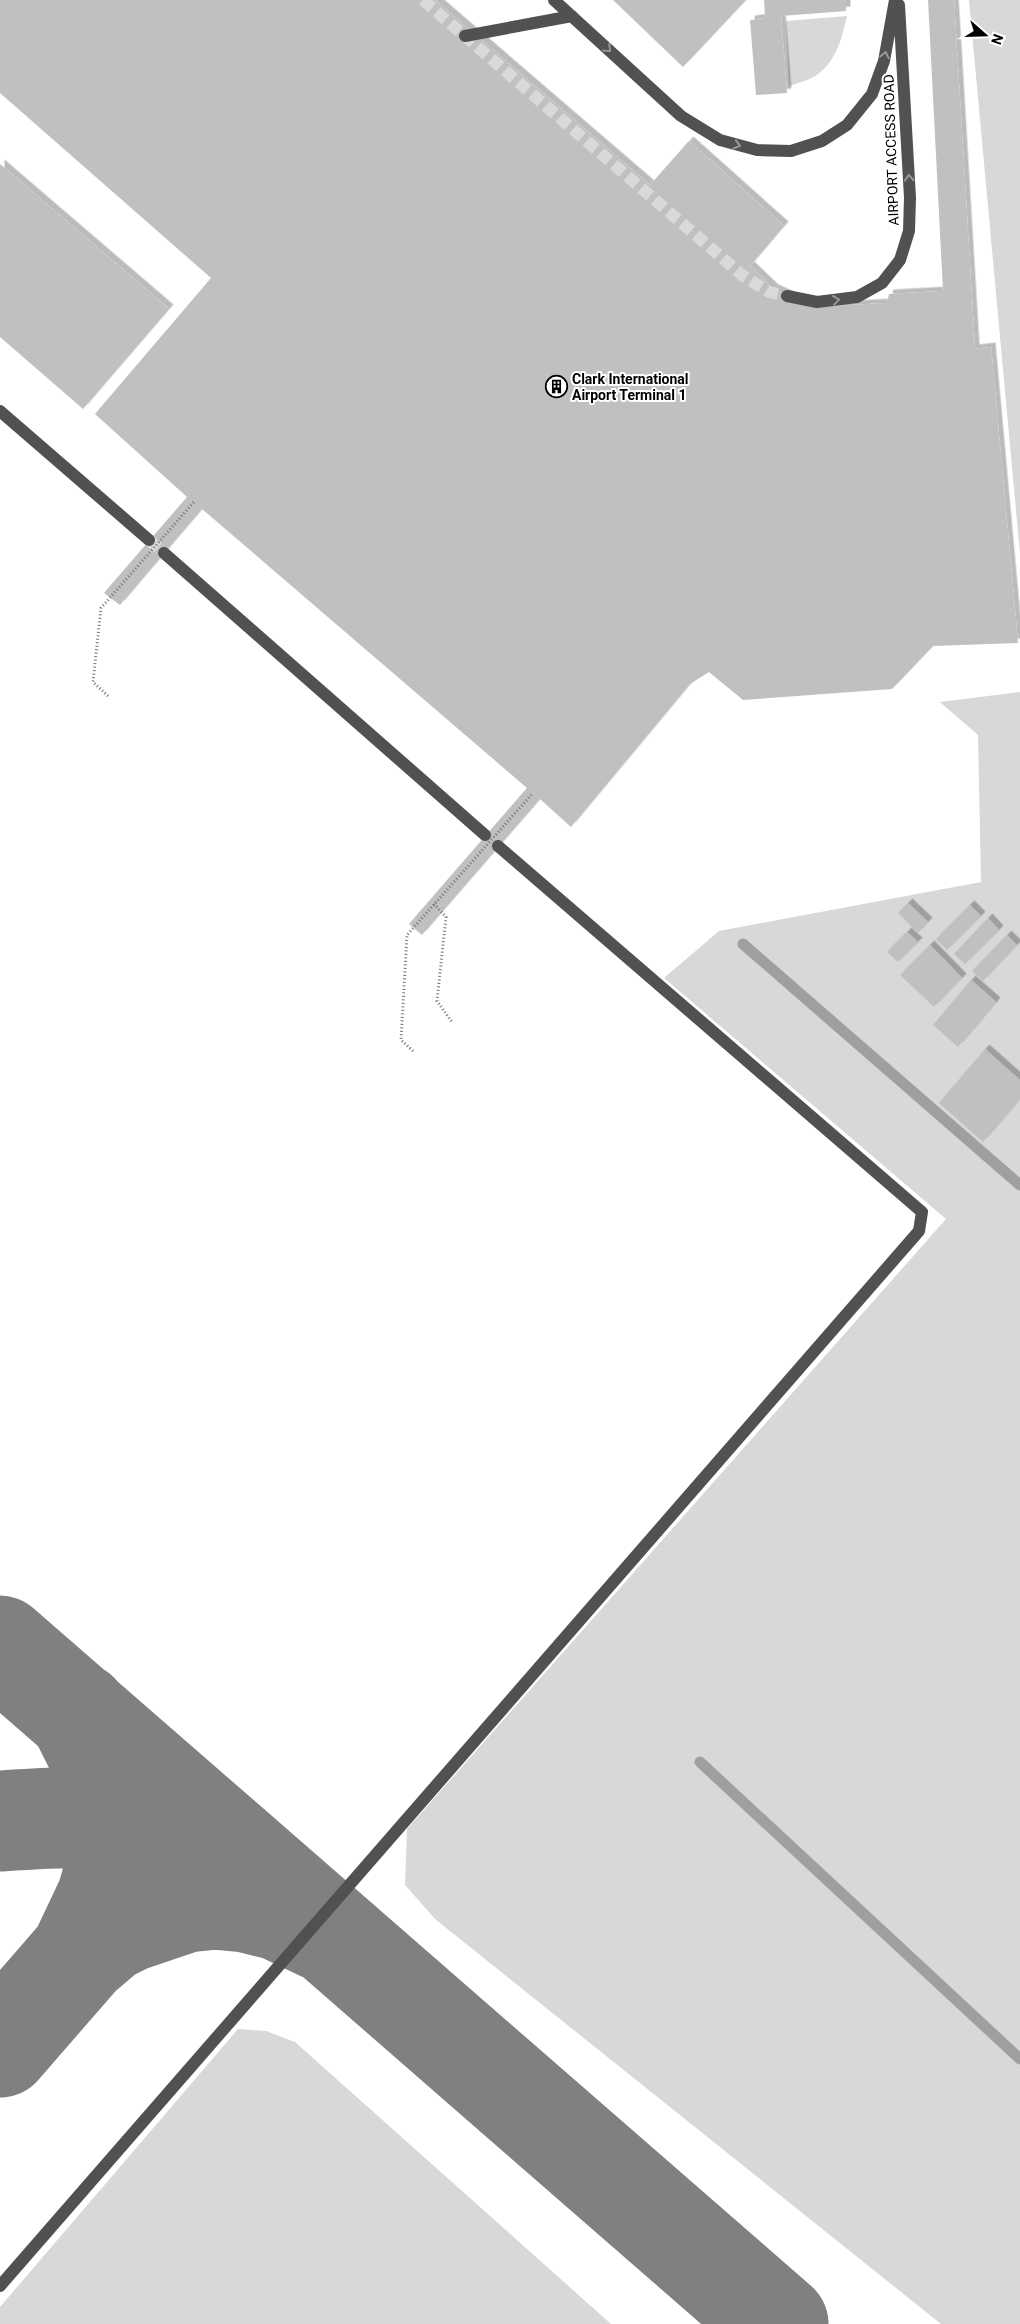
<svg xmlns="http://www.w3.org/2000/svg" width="1020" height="2324" font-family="Roboto,sans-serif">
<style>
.green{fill:#d8d8d8}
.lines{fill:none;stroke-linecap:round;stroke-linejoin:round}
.stream{stroke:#9f9f9f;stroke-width:11}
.taxiway{stroke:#808080;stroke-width:101}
.building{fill:#c0c0c0;filter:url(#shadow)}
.minor-tunnel{stroke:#d9d9d9;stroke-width:12;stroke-dasharray:12 6;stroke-linecap:butt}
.path{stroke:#737373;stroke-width:3;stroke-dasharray:1 2.5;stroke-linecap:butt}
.minor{stroke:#515151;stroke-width:12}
.path-bridge{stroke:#737373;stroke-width:3;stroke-dasharray:1 2.5;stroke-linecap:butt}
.oneway{stroke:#979797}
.labels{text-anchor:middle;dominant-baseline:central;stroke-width:4;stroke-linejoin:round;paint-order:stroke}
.street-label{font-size:14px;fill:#000;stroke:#fff}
.poi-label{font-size:14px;font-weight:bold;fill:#000;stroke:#fff;text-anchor:start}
</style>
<defs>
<filter id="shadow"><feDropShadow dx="4.5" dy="-4.5" stdDeviation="0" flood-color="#0004"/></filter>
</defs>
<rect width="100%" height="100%" fill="#fff"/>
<path class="green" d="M969,0H1020V554Z
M847,16C842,38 836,63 815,76C808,81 797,83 789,86L786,21Z
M1020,692V2324H941L435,1919L405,1885L407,1829L946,1219L664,978L719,931L981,882L978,735L940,702Z
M238,2029L266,2031L295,2042L611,2324H0V2307Z"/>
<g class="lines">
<path class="stream" d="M743,944L1020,1185
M700,1762L1020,2059"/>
<path class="taxiway" d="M0,1646L778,2324
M0,1821C61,1817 124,1813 183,1830
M80,1955L107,1932L127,1922L186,1902L215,1899L246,1902L279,1910L321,1930
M0,2047L80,1955L107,1898L117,1863L118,1834L112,1800L102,1761L78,1713"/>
</g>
<path class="building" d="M0,0H435L650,185L689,141L784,226L750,266L774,289L815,307L887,303L889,294L943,291L928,0H954L975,349L991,347L1018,643L933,646L892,689L743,700L709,672L690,684L571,827L540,799L422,935L409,924L527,788L202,509L120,605L104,593L187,497L95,414L211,278L0,93Z
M613,0H746L683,67Z
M764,0H846V11L781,16L787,93L756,95L750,20L765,18Z
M0,164L169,309L83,409L0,337Z
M908,903L928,922L918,933L898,913Z
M970,905L981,916L947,950L936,939Z
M988,918L999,930L965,964L954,954Z
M907,932L918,942L898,962L887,952Z
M1007,935L1017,945L983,981L972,971Z
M930,945L962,978L934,1007L900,975Z
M971,980L996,1002L958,1047L933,1025Z
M985,1049L1020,1080V1098L983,1142L939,1103Z"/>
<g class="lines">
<path class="minor-tunnel" d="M423,0L742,275L769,292L787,296
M149,540L164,553"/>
<path class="path" d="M434,904L446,917L437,1001L452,1022"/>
<path class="minor" d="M554,0L681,116L720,140L757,150L791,151L822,141L847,125L872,94L884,61L895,0
M465,36L572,16
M787,296L817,302L857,297L882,283L900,260L909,231L910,198L899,5
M0,411L149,540
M164,553L485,835
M0,2286L919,1231L922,1212L498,846"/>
<path class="path-bridge" d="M108,696L93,682L101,608L194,502
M413,1051L401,1040L407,935L532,794"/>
</g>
<defs><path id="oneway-chevron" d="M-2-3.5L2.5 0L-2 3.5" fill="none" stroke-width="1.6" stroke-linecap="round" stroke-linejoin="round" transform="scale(1.25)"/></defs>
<g class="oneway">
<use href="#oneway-chevron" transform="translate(608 49) rotate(43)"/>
<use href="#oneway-chevron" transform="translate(885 55) rotate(-78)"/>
<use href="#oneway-chevron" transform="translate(737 145) rotate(16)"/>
<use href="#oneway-chevron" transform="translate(909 178) rotate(-93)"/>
<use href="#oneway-chevron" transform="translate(836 300) rotate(-7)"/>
</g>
<defs>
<symbol id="building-ring" viewBox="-11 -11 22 22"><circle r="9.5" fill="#fff" stroke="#000" stroke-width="1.5"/><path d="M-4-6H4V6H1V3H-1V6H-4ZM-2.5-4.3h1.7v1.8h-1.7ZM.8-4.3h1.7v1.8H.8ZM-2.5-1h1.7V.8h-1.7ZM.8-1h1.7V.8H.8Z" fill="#000"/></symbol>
</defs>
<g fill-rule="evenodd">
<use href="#building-ring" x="544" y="374" width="25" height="25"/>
</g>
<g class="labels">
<g class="street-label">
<text transform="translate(891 150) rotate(-92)">AIRPORT ACCESS ROAD</text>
</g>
<g class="poi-label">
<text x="572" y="379">Clark International<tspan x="572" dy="16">Airport Terminal 1</tspan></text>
</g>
</g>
<g transform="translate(985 35) rotate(110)" stroke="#ffffff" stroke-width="4" paint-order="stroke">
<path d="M0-4L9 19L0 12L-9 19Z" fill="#000000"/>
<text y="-8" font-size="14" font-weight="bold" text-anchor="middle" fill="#000000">N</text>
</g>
</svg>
